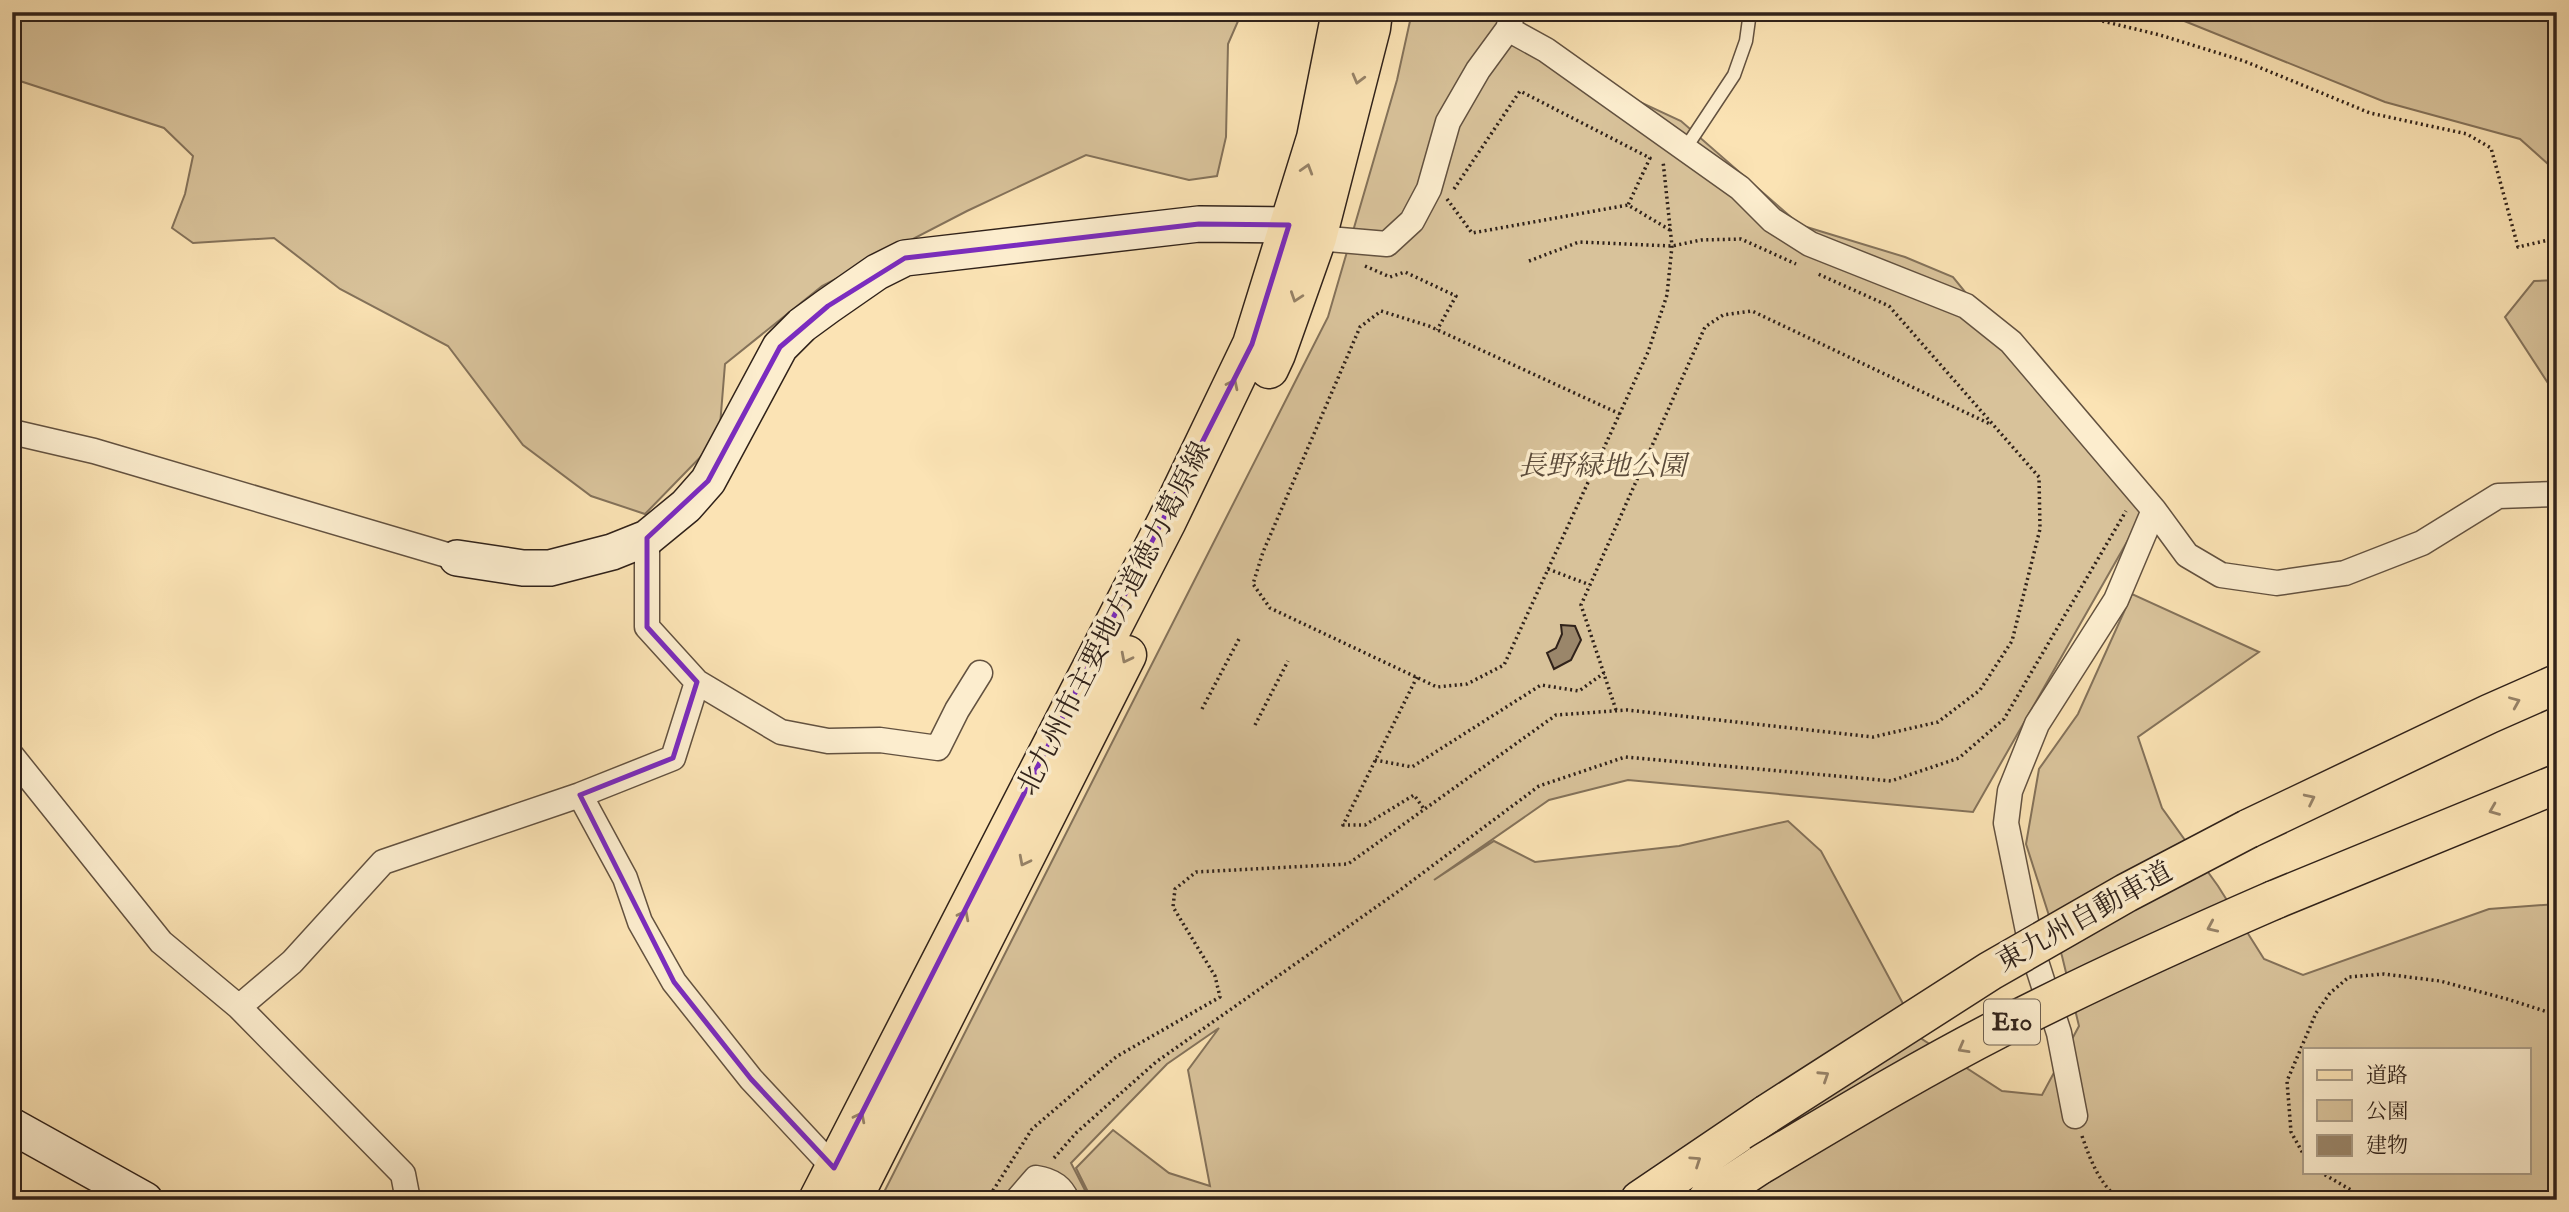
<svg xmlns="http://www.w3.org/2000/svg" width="2569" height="1212" font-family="'IM FELL English','Noto Serif JP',serif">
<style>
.green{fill:#d8c29a;stroke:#84725a;stroke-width:2;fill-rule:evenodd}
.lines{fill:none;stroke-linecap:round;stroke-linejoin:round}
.stream{stroke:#806e57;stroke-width:6}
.building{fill:#9a866a;stroke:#30221a;stroke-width:2}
.lane-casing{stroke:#635240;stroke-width:15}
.street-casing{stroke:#635240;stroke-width:27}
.secondary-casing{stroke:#30221a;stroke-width:38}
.primary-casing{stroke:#30221a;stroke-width:41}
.highway-casing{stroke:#30221a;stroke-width:41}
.path{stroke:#30221a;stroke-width:3.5;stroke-dasharray:2 3.5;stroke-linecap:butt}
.lane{stroke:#fcedce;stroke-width:12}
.street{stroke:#fcedce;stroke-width:24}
.secondary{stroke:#fcedce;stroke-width:35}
.primary{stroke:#fbe3b4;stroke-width:38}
.highway{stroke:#fbe3b4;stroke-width:38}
.highway-bridge-casing{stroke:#30221a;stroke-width:41;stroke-linecap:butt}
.highway-bridge{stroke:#fbe3b4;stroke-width:38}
.oneway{stroke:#968267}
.marked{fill:none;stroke:#7b2cbf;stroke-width:5;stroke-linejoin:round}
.labels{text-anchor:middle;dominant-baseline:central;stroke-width:7;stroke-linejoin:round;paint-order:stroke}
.shield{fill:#fcedce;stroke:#6d5f50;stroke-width:2}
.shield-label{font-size:26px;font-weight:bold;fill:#30221a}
.park-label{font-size:28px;font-style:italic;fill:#5a4a3a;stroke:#fcedce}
.street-label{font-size:28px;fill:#30221a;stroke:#fcedce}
</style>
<rect width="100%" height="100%" fill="#fbe3b4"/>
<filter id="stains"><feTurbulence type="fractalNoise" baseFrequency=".00286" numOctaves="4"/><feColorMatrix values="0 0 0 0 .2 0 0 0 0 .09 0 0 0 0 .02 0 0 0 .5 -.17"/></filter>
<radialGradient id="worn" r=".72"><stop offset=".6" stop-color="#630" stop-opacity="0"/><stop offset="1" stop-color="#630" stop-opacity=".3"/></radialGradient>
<path class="green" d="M12,12H1242L1228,44L1226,137L1217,176L1189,180L1086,155L967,211L822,286L725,364L719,438L645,514L591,496L523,445L448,346L340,289L274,238L193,243L172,228L185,194L193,156L164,128L20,81L12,75Z
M1412,12H1486L1528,50L1681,121L1800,225L1905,257L1953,277L2144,512L1973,812L1628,780L1549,800L1434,880L1494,841L1535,862L1679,846L1788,821L1821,851L1922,1039L2002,1091L2042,1095L2079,1026L2062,956L2026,844L2039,769L2078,714L2132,594L2259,652L2138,737L2162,808L2218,886L2264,959L2303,975L2489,909L2557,904V1200H1092L1076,1168L1113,1130L1169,1173L1210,1186L1188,1070L1219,1028L1167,1064L1071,1163L1090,1200H880L1328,317L1397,80ZM2305,1049H2529V1172H2305Z
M2162,12H2557V164H2548L2520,139L2385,102Z
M2557,280V397L2505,317L2534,281Z"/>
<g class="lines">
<path class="stream" d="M1581,12L1608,18L1629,12
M1691,12L1696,15"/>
</g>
<path class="building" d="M1561,625L1575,626L1581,640L1571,660L1554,669L1547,653L1556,648L1562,634Z"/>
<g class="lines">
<defs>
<path id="lane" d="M1685,149L1734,75L1746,41L1750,12"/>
<path id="street" d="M1508,29L1546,50L1740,188L1772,220L1810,244L1966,306L2011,342L2154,510L2187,555L2221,575L2277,583L2345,573L2422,543L2498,496L2557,494
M1306,233L1317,238L1387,244L1412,221L1429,189L1448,122L1478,70L1508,29L1513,12
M12,432L94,451L457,558
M647,538V627L697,682L781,732L828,741L880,740L938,748L957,710L980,673
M12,756L161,942L239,1007L403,1174L408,1200
M580,795L625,878L640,922L674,982L751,1079L834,1168
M239,1007L292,962L383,862L580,795L673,758L697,682
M2075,1116L2059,1033L2031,946L2006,823L2010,791L2037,724L2116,600L2154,510
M1017,1200L1036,1178C1050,1180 1061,1185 1067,1200"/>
<path id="secondary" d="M457,558L523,568H550L612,552L647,538L686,506L708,481L780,347L802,325L828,306L877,272L905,258L1199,224L1289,225
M12,1126L145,1200"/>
<path id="primary" d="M1269,369L1276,354L1317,238L1371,28L1373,12
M818,1200L1167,521L1252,344L1316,138L1341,12
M852,1200L1127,655"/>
<path id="highway" d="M2248,829L2489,714L2557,684
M2274,900L2557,784
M1640,1200L1767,1114
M1707,1200L1760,1165"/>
</defs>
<use href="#lane" class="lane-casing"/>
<use href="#street" class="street-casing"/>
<use href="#secondary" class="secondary-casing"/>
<use href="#primary" class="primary-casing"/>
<use href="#highway" class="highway-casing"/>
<path class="path" d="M2065,12L2160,35L2244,61L2370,113L2467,134L2491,148L2518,247L2557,238
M1454,189L1520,91L1650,158L1628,205
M1447,199L1472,233L1628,205L1670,230
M1529,261L1579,242L1672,246L1701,240L1741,239L1796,264
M1365,266L1390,277L1405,272L1456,296L1437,330
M1620,414L1429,326L1381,311L1360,327L1263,552L1253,584L1270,608L1437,687L1467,684L1504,665L1648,352L1667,295L1672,246L1663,161
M1548,569L1590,585
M1417,677L1343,825H1365L1414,795L1424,809
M1202,709L1239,639
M1616,710L1581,605L1705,327L1723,315L1752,311L1990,424
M1255,725L1288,661
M1375,760L1412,767L1541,685L1579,691L1604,673
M2082,1136C2091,1162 2099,1182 2119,1200
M2305,1157L2291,1132L2287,1081L2316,1013L2330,993L2349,977L2384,974L2440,981L2507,999L2557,1015
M1054,1158L1076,1133L1156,1062L1396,893L1539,786L1625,757L1891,781L1959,758L2004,719L2126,511
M2320,1172L2368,1200
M987,1200L1032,1129L1116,1057L1220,997L1215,976L1173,907L1175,889L1196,872L1348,864L1556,715L1627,710L1873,737L1938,722L1980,690L2012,641L2040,529L2039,477L1889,306L1816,273"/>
<use href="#lane" class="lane"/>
<use href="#street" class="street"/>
<use href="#secondary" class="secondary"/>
<use href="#primary" class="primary"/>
<use href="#highway" class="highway"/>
<defs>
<path id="highway-bridge" d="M1767,1114L1990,971L2126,893L2248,829
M1760,1165C1839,1118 1918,1070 2000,1028C2090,982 2182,940 2274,900"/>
</defs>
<use href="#highway-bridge" class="highway-bridge-casing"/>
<use href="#highway-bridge" class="highway-bridge"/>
</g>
<defs><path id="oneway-chevron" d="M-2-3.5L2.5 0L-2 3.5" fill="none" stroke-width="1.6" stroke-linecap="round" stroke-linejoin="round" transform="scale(1.75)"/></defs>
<g class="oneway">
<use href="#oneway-chevron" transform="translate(1358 79) rotate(105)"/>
<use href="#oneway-chevron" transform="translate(1307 169) rotate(-73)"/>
<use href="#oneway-chevron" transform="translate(1296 297) rotate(109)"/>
<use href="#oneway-chevron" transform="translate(1233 384) rotate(-64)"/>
<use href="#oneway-chevron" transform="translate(1126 658) rotate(117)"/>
<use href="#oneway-chevron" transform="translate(2515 702) rotate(-23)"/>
<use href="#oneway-chevron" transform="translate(2310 799) rotate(-26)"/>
<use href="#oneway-chevron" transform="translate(2494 810) rotate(158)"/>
<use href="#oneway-chevron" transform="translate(1024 861) rotate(117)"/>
<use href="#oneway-chevron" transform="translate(964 915) rotate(-63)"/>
<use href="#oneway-chevron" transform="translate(2212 927) rotate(156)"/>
<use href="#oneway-chevron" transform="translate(1963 1048) rotate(151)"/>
<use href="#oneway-chevron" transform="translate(1824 1076) rotate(-33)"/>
<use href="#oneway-chevron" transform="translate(860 1117) rotate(-63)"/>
<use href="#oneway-chevron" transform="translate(1696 1161) rotate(-34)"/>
</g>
<path class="marked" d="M1199,224L1289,225L1252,344L834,1168L751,1079L674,982L580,795L673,758L697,682L647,627V538L708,481L780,347L828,306L905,258Z"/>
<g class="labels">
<rect class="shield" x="1984" y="999.5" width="56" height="45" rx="5"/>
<g class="shield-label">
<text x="2012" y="1022">E10</text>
</g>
<g class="park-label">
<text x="1602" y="467">長野緑地公園</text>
</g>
<g class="street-label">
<text transform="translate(1115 619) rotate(-63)">北九州市主要地方道徳力葛原線</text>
<text transform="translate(2085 918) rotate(-29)">東九州自動車道</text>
</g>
</g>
<rect width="2569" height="1212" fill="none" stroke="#fbe3b4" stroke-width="42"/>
<rect x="14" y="14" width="2541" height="1184" fill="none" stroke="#30221a" stroke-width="3.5"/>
<rect x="21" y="21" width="2527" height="1170" fill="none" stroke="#30221a" stroke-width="2"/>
<rect x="2303" y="1048" width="228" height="126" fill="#fcedce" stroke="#aa9c86" stroke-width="2"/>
<rect x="2317" y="1070" width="35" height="10" fill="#fbe3b4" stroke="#aa9c86" stroke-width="2"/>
<text x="2366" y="1082" font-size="21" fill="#30221a">道路</text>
<rect x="2317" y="1100" width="35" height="21" fill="#d8c29a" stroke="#aa9c86" stroke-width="2"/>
<text x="2366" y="1118" font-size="21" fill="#30221a">公園</text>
<rect x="2317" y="1135" width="35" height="21" fill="#9a866a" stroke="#aa9c86" stroke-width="2"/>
<text x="2366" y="1152" font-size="21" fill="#30221a">建物</text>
<rect width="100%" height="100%" filter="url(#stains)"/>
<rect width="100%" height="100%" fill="url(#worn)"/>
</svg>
